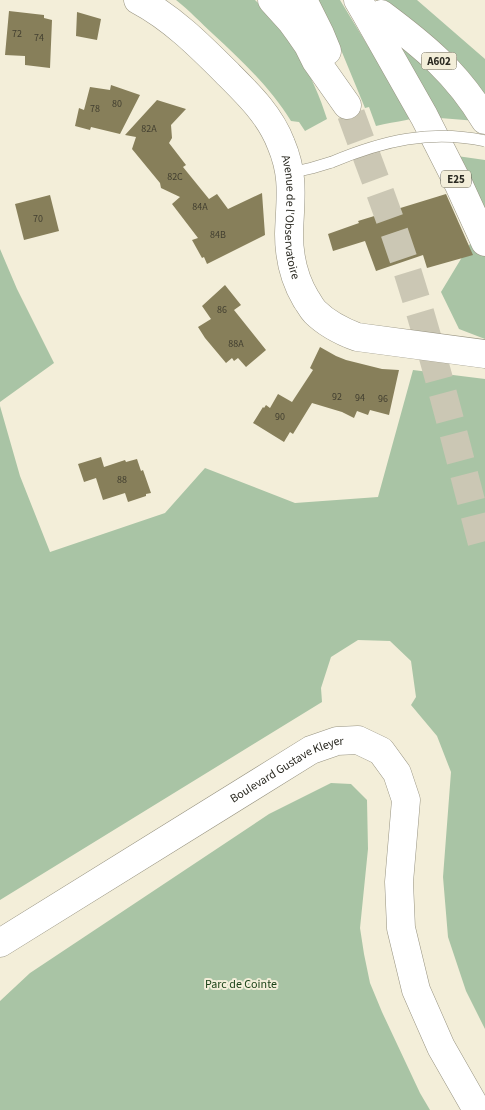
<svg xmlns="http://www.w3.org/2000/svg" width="485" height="1110" font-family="'Source Sans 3',sans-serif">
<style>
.green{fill:#a9c4a5}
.building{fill:#877f5a}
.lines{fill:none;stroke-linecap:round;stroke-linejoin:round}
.motorway-tunnel{stroke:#cbc7b4;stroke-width:28;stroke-dasharray:28 14;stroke-linecap:butt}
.service-casing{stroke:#979380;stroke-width:12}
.tertiary-casing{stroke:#979380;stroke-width:29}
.motorway-casing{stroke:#979380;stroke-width:29}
.service{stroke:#fff;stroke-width:11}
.tertiary{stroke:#fff;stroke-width:28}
.motorway{stroke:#fff;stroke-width:28}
.service-bridge-casing{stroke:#979380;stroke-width:12;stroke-linecap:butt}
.service-bridge{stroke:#fff;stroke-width:11}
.labels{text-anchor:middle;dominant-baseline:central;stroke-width:4;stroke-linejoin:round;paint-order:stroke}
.number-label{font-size:10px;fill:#423f30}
.shield{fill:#f3eed9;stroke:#676559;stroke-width:1}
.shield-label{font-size:11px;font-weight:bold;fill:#2b2a22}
.street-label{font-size:12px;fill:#2b2a22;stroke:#f3eed9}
.park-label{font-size:12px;fill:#1c4318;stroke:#f3eed9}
</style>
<rect width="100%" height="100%" fill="#f3eed9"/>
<path class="green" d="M176,0H255C288,31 314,76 327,119L305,131L299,122L291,121C270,87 242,61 213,34C201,23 189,10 176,0Z
M317,0H340L368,46L392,33L477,121L440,118L436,110C417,120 396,121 376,126L369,107L365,108L332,28Z
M384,0H417L485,59V97L418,28Z
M457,156L485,160V217Z
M473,239H485V339L459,329L441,292Z
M0,249L17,289L54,363L0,402Z
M413,370L485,379V1029L466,991L448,937L443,877L451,772L437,736L411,705L416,697L411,661L390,641L358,640L331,657L321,688L322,702L0,900V406L20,476L50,552L165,513L205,468L295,503L378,497Z
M331,783L351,784L367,800L368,849L360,928L364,954L370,983L382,1012L420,1093L430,1110H0V1001L30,973L269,814Z"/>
<path class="building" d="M9,11L44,15V18L52,20L50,68L25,65V56L5,55Z
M77,12L101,19L97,40L76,36Z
M111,85L140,95L120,134L91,127L90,130L75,126L79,108L84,110L90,87L110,90Z
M157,100L186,109L171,125L172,138L169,143L186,165L183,167L209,199L217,194L228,209L262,193L265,235L207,264L204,257L202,258L192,240L198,238L172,204L180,197L161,188L160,183L132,149L136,137L125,135Z
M446,194L473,255L427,268L423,255L376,271L365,241L333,251L328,234L359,223L358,221Z
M50,195L59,231L24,240L15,204Z
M225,285L241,305L234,310L266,350L246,367L238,358L234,361L232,358L226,363L205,338L198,327L211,319L202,306Z
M320,347L336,356L346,360L382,369L399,370L389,415L370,410L368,415L357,411L354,418L342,412L312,403L293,434L290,432L284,442L253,423L263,407L264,408L266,405L270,408L278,394L292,402L313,370L310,368Z
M101,457L104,467L125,460L126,462L137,459L141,471L143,470L151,493L146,494V496L128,502L125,493L103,500L96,478L84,482L78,464Z"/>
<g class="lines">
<path class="motorway-tunnel" d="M351,114C370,166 390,217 407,270C437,364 460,460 485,555"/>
<defs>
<path id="service" d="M290,173L312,168L332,162"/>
<g id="tertiary">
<path id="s1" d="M138,0C172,18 199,45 226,72C248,94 270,115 281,144C295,177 290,200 289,234C289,257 294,279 306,299C309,303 311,308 315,312C327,324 341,331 357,337L485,354"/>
<path id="s2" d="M0,943L311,750L337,741L358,740L381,751L397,773L406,800L399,882L401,928L416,990L441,1047L477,1110"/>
</g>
<path id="motorway" d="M272,0L291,21L299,32L308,45L316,61L347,105
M303,0L320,34L327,51
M358,0L365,12L424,116L459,185L485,242
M381,14C424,46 457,73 485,120"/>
</defs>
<use href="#service" class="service-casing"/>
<use href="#tertiary" class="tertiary-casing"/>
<use href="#motorway" class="motorway-casing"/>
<use href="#service" class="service"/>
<use href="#tertiary" class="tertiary"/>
<use href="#motorway" class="motorway"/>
<defs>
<path id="service-bridge" d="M332,162C382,141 431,129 485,141"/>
</defs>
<use href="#service-bridge" class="service-bridge-casing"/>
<use href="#service-bridge" class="service-bridge"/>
</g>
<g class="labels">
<g class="number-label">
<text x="17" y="34">72</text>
<text x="39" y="38">74</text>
<text x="117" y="104">80</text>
<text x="95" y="109">78</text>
<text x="149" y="129">82A</text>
<text x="175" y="177">82C</text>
<text x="200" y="207">84A</text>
<text x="38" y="219">70</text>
<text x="218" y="235">84B</text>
<text x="222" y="310">86</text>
<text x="236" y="344">88A</text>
<text x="337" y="397">92</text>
<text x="360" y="398">94</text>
<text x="383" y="399">96</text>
<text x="280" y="417">90</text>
<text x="122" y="480">88</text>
</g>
<g class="shield">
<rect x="421.5" y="52.5" width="35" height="17" rx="4"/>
<rect x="441" y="170.5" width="30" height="17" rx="4"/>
</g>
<g class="shield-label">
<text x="439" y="61">A602</text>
<text x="456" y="179">E25</text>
</g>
<g class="street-label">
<text stroke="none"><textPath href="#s1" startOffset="280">Avenue de l'Observatoire</textPath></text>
<text stroke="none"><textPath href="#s2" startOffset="336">Boulevard Gustave Kleyer</textPath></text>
</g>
<g class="park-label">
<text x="241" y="984">Parc de Cointe</text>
</g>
</g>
</svg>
